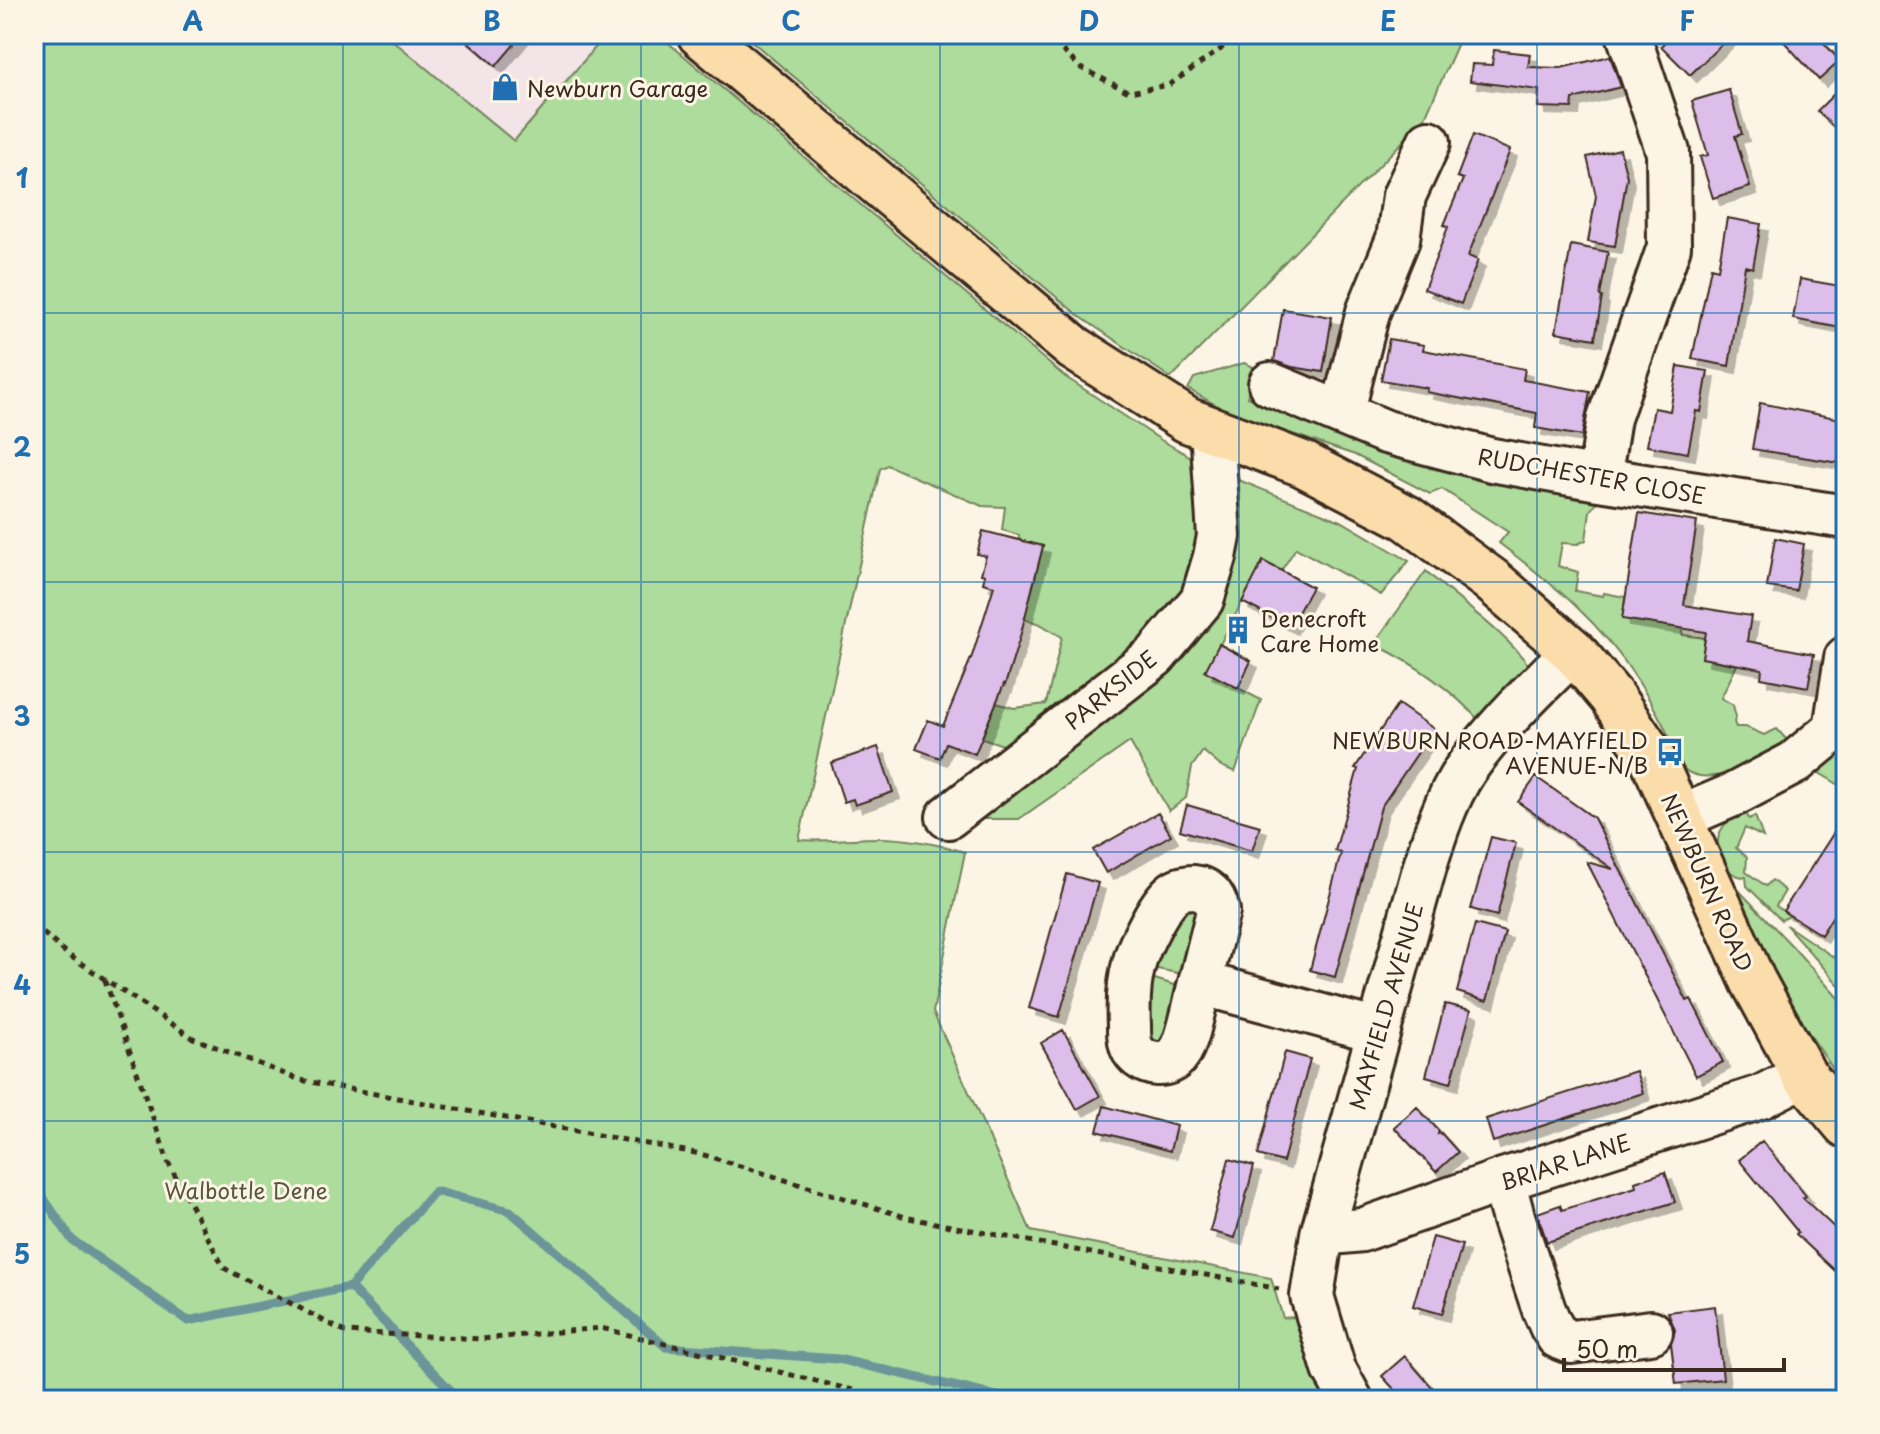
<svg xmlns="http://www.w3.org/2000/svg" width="1880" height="1434" font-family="'Playpen Sans',sans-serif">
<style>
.built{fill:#f3e4e7}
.green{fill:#addc9c;stroke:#74835d;stroke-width:2}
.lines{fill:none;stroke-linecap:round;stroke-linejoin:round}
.stream{stroke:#6c9599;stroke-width:9}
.building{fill:#ddbeeb;stroke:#3b2a1e;stroke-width:2;filter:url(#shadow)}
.minor-casing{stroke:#3b2a1e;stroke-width:48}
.major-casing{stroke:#3b2a1e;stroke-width:50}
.path{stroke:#3b2a1e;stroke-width:5;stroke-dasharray:6 6;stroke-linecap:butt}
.minor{stroke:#fcf5e5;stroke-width:42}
.major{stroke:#fbddab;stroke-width:44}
.grid{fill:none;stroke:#1f6fb2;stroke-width:2;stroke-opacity:0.55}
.labels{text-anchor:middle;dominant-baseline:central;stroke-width:6;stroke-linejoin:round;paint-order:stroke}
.poi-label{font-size:22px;fill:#3b2a1e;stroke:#fcf5e5;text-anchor:start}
.street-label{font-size:22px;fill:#3b2a1e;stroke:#fcf5e5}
.park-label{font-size:22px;fill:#58563e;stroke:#fcf5e5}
.neatline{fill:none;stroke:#1f6fb2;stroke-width:3}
.grid-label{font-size:26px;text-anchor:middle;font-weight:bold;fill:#1f6fb2}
</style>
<defs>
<filter id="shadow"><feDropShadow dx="7" dy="7" stdDeviation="0" flood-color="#0004"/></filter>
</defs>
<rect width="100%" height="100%" fill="#fcf5e5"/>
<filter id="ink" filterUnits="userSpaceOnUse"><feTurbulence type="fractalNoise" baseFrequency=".0125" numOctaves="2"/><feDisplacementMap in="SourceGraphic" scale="16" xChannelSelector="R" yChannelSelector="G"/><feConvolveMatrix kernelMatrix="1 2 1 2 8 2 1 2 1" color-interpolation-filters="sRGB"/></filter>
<g filter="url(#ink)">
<path class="built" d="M385,34H607L514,141Z"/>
<path class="green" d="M34,34H385L514,141L607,34H658L1064,376L1161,440L1191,457L1192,465L1210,476L1198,596L1018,750L982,738L996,703L1014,708L1046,704L1062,637L1040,624L1017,617L995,586L1031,594L1043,546L1019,540V535L1002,530L1005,507L982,506L887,465L880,469L799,840C825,842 853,838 879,838C909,838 937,844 965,852L933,1012L1031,1231L1271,1278L1283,1318L1294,1317L1296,1308L1330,1400H34Z
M743,34H1462L1424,120L1171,378L1079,316Z
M1244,363L1256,368L1247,397L1305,418L1419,455L1429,468L1485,478L1592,491L1590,501L1597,502L1590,511L1586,540L1578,544L1562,543L1558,566L1578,572L1575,591L1603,596L1604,593L1625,597L1623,619L1681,628L1683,635L1705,638L1702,658L1737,665L1721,698L1733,705L1736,717L1734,722L1736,727H1746L1764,735L1777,729L1786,739L1785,743C1760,758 1718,788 1688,772C1685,770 1682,767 1680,764C1674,755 1672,744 1668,735C1660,716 1649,699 1638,681C1600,621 1554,585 1499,543L1508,532L1442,489L1430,494L1355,455L1230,413L1188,389L1194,378Z
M1221,473L1341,521L1409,561L1381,595L1296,548L1281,571L1263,562L1206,671L1261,700L1235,772L1219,765L1203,751L1192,767L1186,798L1169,811L1130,742L1019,819H984L986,799L1206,602Z
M1426,571C1461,604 1501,628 1530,667L1483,725C1453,690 1416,664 1374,644Z
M1843,755L1846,756V789L1816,771L1828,759Z
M1746,813L1749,819L1755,816L1763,837L1745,828L1736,848L1747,857L1746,872L1766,886L1772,880L1785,891L1776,906L1790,916L1781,920L1747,886L1746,877C1722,877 1710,846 1723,827C1729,819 1737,817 1746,813Z
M1730,881L1793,947L1846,1007V1017L1842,1022L1846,1026V1088L1789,1004Z
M1182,906L1200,907L1188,975L1147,967Z
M1786,925L1841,962L1846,956L1845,992Z
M1145,976L1184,988L1167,1047L1156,1054L1138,1020Z"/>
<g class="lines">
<path class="stream" d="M34,1184L72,1240L188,1321L350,1287L435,1191L510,1211L666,1347L838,1359L1013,1400
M350,1287L460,1400"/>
</g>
<path class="building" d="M459,34H523L496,66Z
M1672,34H1732L1690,75L1661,46Z
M1777,34H1816L1840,61L1819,80Z
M1494,50L1530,54L1528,67L1561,68L1610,56L1621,87L1573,99L1572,108L1538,107L1539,90L1470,81L1472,64L1492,65Z
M1846,82V139L1817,111Z
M1729,90L1742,134L1735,136L1750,187L1713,198L1700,157L1708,155L1692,101Z
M1473,135L1510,150L1468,256L1478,260L1461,304L1424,289L1448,227L1444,225L1463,179L1457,177Z
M1620,149L1627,177L1615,246L1588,242L1596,196L1587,157Z
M1727,218L1761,224L1753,268L1745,266L1729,366L1692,359L1711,267L1718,269Z
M1571,245L1608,252L1600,296L1602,297L1595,339L1556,332Z
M1800,279L1846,287V329L1793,319Z
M1283,309L1332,317L1323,372L1292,367L1274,361Z
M1389,339L1424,345L1423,350L1525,369L1523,380L1590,392L1582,436L1535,428L1537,413L1426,392L1427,388L1381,380Z
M1678,366L1708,371L1701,412L1696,411L1688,453L1647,446L1654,408L1670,411Z
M1760,403L1846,420V464L1752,449Z
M1639,513L1697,522L1684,605L1751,616L1747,641L1814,654L1808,687L1761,678L1762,669L1702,658L1706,632L1622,619Z
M983,531L1043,546L1020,637L1005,685L1004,684L975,754L946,743L940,758L916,749L928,720L943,726L972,656L994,586L983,583L985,575L981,574L986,556L977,554Z
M1775,538L1804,544L1796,591L1767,587Z
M1263,561L1312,587L1290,627L1242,602Z
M1219,644L1251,661L1238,688L1205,671Z
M1398,704L1434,729L1381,807L1335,977L1310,970L1341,853L1335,851L1358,769L1355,768Z
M878,747L893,792L855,805L853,799L844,802L831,763Z
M1536,777L1594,818L1687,1001L1691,999L1723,1062L1696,1076L1587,862L1613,869L1518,802Z
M1187,805L1260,826L1252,851L1180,830Z
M1158,813L1171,835L1106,873L1093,850Z
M1846,814V895L1821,935L1783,911Z
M1491,837L1516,843L1497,916L1471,909Z
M1067,874L1098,883L1059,1017L1029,1008Z
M1475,924L1505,932L1487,1001L1457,992Z
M1445,1004L1471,1010L1451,1083L1426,1076Z
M1063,1030L1100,1096L1077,1109L1041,1043Z
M1285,1052L1310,1059L1283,1162L1258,1155Z
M1636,1071L1643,1093L1493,1142L1486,1119Z
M1104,1106L1176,1126L1170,1151L1097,1131Z
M1417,1107L1439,1131L1438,1134L1441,1133L1458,1152L1436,1172L1394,1127Z
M1762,1141L1806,1196L1803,1198L1839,1232L1835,1236L1846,1247V1281L1796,1234L1798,1232L1739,1160Z
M1229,1159L1254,1166L1235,1238L1210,1231Z
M1665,1172L1675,1202L1547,1242L1537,1213L1560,1205L1562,1210L1636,1187L1635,1182Z
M1433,1237L1462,1245L1442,1314L1413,1306Z
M1715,1306L1723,1379L1676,1384L1671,1344L1675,1330L1668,1312Z
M1405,1356L1443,1400H1404L1382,1376Z"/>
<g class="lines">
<defs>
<path id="minor" d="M1270,384L1386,432L1492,460L1599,479L1846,517
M1342,414L1368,312L1398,239L1404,196L1429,142
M1599,479L1609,418L1669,247L1668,152L1628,34
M948,817L1155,656L1202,600L1215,557L1219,536L1212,429
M1679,818L1735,794L1794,763L1835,729L1846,658
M1200,983C1195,1000 1189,1040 1179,1053C1168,1070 1143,1066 1133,1050C1129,1043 1129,1033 1129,1026C1128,1005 1128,984 1134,964C1138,947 1161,899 1176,891C1180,888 1190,887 1194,887C1209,889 1215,898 1218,911L1200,983L1378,1031
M1503,1180L1514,1220L1544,1310L1551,1326L1558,1337L1571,1342L1651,1332
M1322,1234L1362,1230L1503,1180L1761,1097L1804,1075
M1351,1400L1334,1369L1312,1296L1322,1234L1425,866C1435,833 1446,799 1465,770C1495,726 1536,689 1573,651"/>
<path id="major" d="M700,34L1074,348L1187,420L1303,464L1407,518L1491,580L1573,651L1611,696L1652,757L1753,981L1804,1075L1846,1125"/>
</defs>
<use href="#minor" class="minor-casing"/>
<use href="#major" class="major-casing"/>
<path class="path" d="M1045,34L1081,68L1129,92L1169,85L1221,49L1232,34
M34,925L67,954L193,1038L300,1080L701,1154L909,1218L1279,1289
M105,980L169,1164L224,1268L345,1332L482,1339L601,1328L893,1400"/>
<use href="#minor" class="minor"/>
<use href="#major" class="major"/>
</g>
</g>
<path class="grid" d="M343,34V1400M641,34V1400M940,34V1400M1239,34V1400M1537,34V1400M34,313H1846M34,582H1846M34,852H1846M34,1121H1846"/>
<defs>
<symbol id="shop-bare" viewBox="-9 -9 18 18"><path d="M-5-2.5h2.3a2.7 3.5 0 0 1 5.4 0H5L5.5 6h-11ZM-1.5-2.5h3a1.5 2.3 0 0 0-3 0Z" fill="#1f6fb2" stroke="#fcf5e5" stroke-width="2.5" paint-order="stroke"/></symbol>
<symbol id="building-bare" viewBox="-9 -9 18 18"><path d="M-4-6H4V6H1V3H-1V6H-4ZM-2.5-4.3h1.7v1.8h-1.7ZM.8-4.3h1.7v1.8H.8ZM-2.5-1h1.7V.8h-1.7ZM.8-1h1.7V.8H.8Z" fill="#1f6fb2" stroke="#fcf5e5" stroke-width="2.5" paint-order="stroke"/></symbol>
<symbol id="bus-bare" viewBox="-9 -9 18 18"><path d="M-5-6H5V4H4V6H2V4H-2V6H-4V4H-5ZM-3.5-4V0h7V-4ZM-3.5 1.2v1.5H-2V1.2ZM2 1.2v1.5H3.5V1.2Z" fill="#1f6fb2" stroke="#fcf5e5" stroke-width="2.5" paint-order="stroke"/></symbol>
</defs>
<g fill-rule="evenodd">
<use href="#shop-bare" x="485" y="67" width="40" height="40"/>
<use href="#building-bare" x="1218" y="610" width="40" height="40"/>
<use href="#bus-bare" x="1650" y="732" width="40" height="40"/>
</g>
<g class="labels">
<g class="poi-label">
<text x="527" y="87">Newburn Garage</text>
<text x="1260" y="617">Denecroft<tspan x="1260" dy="25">Care Home</tspan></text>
<text x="1648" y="739" text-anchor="end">NEWBURN ROAD-MAYFIELD<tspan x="1648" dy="25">AVENUE-N/B</tspan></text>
</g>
<g class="street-label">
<text transform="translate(1592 475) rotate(10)">RUDCHESTER CLOSE</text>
<text transform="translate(1110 689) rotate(-39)">PARKSIDE</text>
<text transform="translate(1708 882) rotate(66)">NEWBURN ROAD</text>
<text transform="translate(1385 1006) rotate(-74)">MAYFIELD AVENUE</text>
<text transform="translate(1565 1161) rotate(-18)">BRIAR LANE</text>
</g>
<g class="park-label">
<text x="246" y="1189">Walbottle Dene</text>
</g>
</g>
<rect width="1880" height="1434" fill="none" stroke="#fcf5e5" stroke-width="88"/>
<path d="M1564 1358v12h220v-12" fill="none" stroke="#3b2a1e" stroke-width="4"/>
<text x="1576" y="1358" font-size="24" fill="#3b2a1e" stroke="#fcf5e5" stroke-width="6" paint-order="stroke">50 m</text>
<rect x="44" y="44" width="1792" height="1346" class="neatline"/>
<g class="grid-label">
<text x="193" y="31">A</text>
<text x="492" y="31">B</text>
<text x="791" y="31">C</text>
<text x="1089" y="31">D</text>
<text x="1388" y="31">E</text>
<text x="1687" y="31">F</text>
<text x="22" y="188">1</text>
<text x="22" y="457">2</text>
<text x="22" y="726">3</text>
<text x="22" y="995">4</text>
<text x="22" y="1264">5</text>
</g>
</svg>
